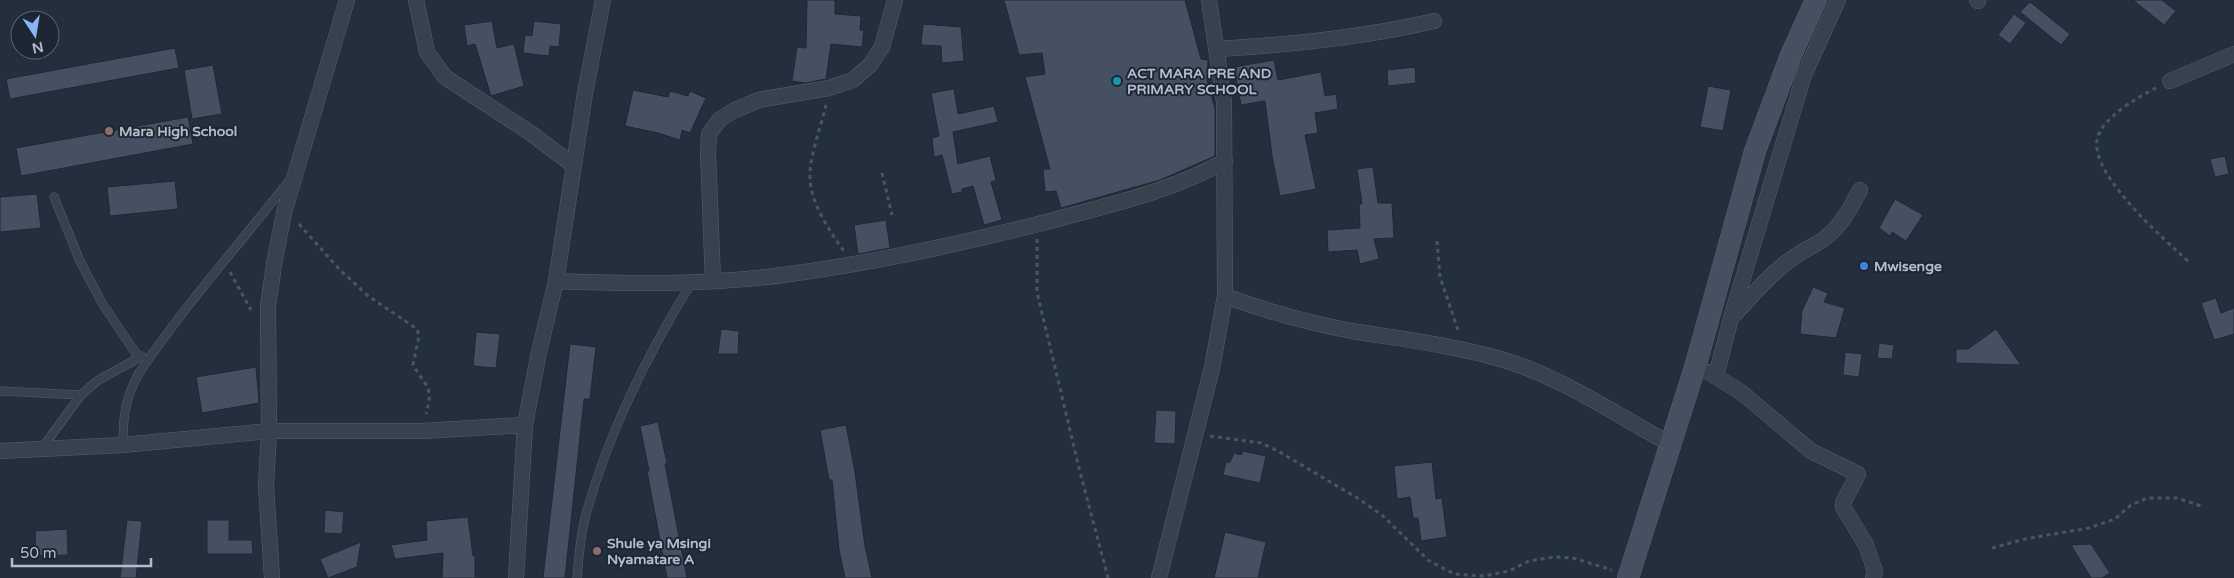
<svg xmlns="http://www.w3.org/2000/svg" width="2234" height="578" font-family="'Varela Round',sans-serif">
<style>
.building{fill:#455162;stroke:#1f2835}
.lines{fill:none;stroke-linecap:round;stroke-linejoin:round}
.lane-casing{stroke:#565f6c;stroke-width:9}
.street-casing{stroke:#565f6c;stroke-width:16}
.secondary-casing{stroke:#565f6c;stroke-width:22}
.path{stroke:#44595c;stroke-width:3;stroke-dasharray:4 4;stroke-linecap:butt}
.lane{stroke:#38414e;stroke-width:8}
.street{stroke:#38414e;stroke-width:15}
.secondary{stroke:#465061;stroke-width:21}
.culture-dot{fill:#0f9aa8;stroke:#1d2633;stroke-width:2}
.education-dot{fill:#8d6e63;stroke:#1d2633;stroke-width:2}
.shop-dot{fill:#3f7fe0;stroke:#1d2633;stroke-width:2}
.labels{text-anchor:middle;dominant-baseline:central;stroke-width:4;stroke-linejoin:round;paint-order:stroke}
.poi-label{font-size:14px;font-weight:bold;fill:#b4bcc9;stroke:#1d2633;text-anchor:start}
</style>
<rect width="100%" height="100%" fill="#242f3e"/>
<path class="building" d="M807,0H835V14L861,16L860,30H864L862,47L831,44L826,79L805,83L792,81L797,47L806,48Z
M1004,0H1185L1201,59L1208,60L1207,80L1215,109V156L1160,180L1061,208L1056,191L1045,192L1043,169H1050L1025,77L1045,74L1042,53L1019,55Z
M2133,0H2162L2176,11L2164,25Z
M2030,2L2070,34L2061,45L2020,12Z
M2014,14L2026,23L2010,44L1998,35Z
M492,21L497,48L514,44L524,86L491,96L475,44L467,46L464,25Z
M534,21L561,24L559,47L550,46L549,56L523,53L525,35L532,36Z
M923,24L961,27L964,61L942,63L941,46L921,45Z
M175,48L179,68L10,99L6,79Z
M1274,60L1278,80L1321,72L1325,96L1336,94L1338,109L1315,113L1318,133L1305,135L1316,189L1280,196L1272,156L1265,101L1241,105L1234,67Z
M213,65L222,114L192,119L184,70Z
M1415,67L1416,83L1388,86L1387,70Z
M1708,86L1731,90L1723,131L1700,127Z
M954,89L958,114L994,106L998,122L953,132L958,164L990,156L996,180L991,182L1002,220L984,225L973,186L962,189V192L952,194L942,155L934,157L932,138L939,136L931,93Z
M633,90L668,97L670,91L688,96L690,91L706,98L690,133L682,130L680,140L658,133L625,126Z
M188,117L193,144L21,176L16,148Z
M2225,156L2229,174L2215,177L2210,159Z
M1373,167L1378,203H1392L1394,238L1374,239L1379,259L1360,264L1357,250L1328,252L1327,230L1360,228L1359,204H1362L1357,169Z
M175,181L178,209L110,216L107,187Z
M37,194L41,228L0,232V197Z
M1895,199L1923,215L1906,241L1892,232L1890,236L1879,228Z
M886,220L890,248L858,254L854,225Z
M1813,287L1828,293L1824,302L1845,308L1836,338L1800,334L1802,311Z
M2216,298L2221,313L2234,308V334L2214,340L2201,303Z
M721,329L739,331L738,354H718Z
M1996,329L2021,365L1956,363V349H1968Z
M476,332L500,334L496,368L473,366Z
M1879,343L1894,345L1892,359L1877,358Z
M570,344L596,347L590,399H584L565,578H543Z
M1845,352L1862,354L1859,377L1843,375Z
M256,367L259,403L202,413L196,377Z
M1156,410L1176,411L1175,444L1154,443Z
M658,422L667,463L665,464L687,578H667L647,471H649L640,426Z
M846,425L855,472L865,546L872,578H845L839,550L832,480H829L820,430Z
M1243,451L1266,456L1260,483L1223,475L1226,462H1230L1234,453L1241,455Z
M1432,462L1436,499L1442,498L1447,537L1421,541L1418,518H1413L1410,497L1397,499L1394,466Z
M325,510L344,512L342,534L324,533Z
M468,517L473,556H475V578H442L443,553L395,559L391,545L427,540L426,521Z
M127,520L142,521L136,578H120Z
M207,520H229V540H252L253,554H207Z
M67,529L68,555L36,556L35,531Z
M1225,532L1266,542L1258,578H1214Z
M361,542L357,567L328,578L320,559Z
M2091,544L2110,573L2102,578H2091L2071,545Z"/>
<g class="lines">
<defs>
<path id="lane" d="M54,197L80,261L102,303L139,358
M0,391L81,395
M123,445C123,416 125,399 139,373C185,305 238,246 288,182
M42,448L81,395L97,381L142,356
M577,578C579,558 580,537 585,518C607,435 647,355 692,282"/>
<path id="street" d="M416,0L427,52L445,77L532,134L573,165
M1977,0L1978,1
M1216,49C1290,45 1361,38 1434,21
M2170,81L2234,54
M556,281C632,284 708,285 783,275C874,263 965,243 1054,220C1112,204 1172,191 1225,161
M713,281L708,153L709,134L720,119L735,110L759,100L829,88L853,80L870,65L882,47L895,0
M1225,296C1266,311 1309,323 1352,331C1401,339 1450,345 1497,358C1559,375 1615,414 1670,444
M1734,315C1749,299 1764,281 1781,267C1792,257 1803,251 1816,244C1838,232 1849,211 1860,190
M1708,372L1741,392L1811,451L1858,474L1843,503V507L1866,545L1875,571L1873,578
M1716,376L1731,318L1804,75L1838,0
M0,451L123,445L269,431H422L525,425
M272,578L266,486L269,431L268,306L275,258L285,209L347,0
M516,578L525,425L539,352L556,281L585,93L603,0
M1159,578L1212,368L1225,296L1224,102L1209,0"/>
<path id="secondary" d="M1628,578L1696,364L1755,151L1791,55L1816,0"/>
</defs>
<use href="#lane" class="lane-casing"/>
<use href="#street" class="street-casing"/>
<use href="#secondary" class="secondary-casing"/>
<path class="path" d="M2156,88C2138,97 2100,119 2097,140C2091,176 2165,240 2190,263
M826,105C821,127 809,157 810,178C810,202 830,232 844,251
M882,173L892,215
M299,224L339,269L367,295L417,329L419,336L413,365C426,387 434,386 426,414
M1037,239V292L1079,468L1108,578
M1437,241L1440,277L1459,333
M230,272L251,310
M1210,436L1261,443L1278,451L1359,499L1383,516L1428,560L1454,574L1484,576L1509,571L1529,561L1555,557L1573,558L1612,570
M1992,548L2025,539L2089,528L2115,519L2131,505L2147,498H2177L2204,507"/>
<use href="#lane" class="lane"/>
<use href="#street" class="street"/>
<use href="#secondary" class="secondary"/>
</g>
<circle class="culture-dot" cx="1117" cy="81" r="5"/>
<g class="education-dot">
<circle cx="109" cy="131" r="5"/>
<circle cx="597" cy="551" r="5"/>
</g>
<circle class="shop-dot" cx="1864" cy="266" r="5"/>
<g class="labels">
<g class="poi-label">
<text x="1127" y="73">ACT MARA PRE AND<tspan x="1127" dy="16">PRIMARY SCHOOL</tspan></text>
<text x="119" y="131">Mara High School</text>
<text x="1874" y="266">Mwisenge</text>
<text x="607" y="543">Shule ya Msingi<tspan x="607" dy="16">Nyamatare A</tspan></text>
</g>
</g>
<g transform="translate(35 35) rotate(168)"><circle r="24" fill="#1d2633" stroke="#59626f"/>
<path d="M0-4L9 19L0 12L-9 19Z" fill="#8ab4f8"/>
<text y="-8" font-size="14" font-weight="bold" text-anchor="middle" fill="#b4bcc9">N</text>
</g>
<path d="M12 558v8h139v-8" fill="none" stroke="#b4bcc9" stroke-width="2.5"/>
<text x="20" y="558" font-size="15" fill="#b4bcc9" stroke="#1d2633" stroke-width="4" paint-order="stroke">50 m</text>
</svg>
